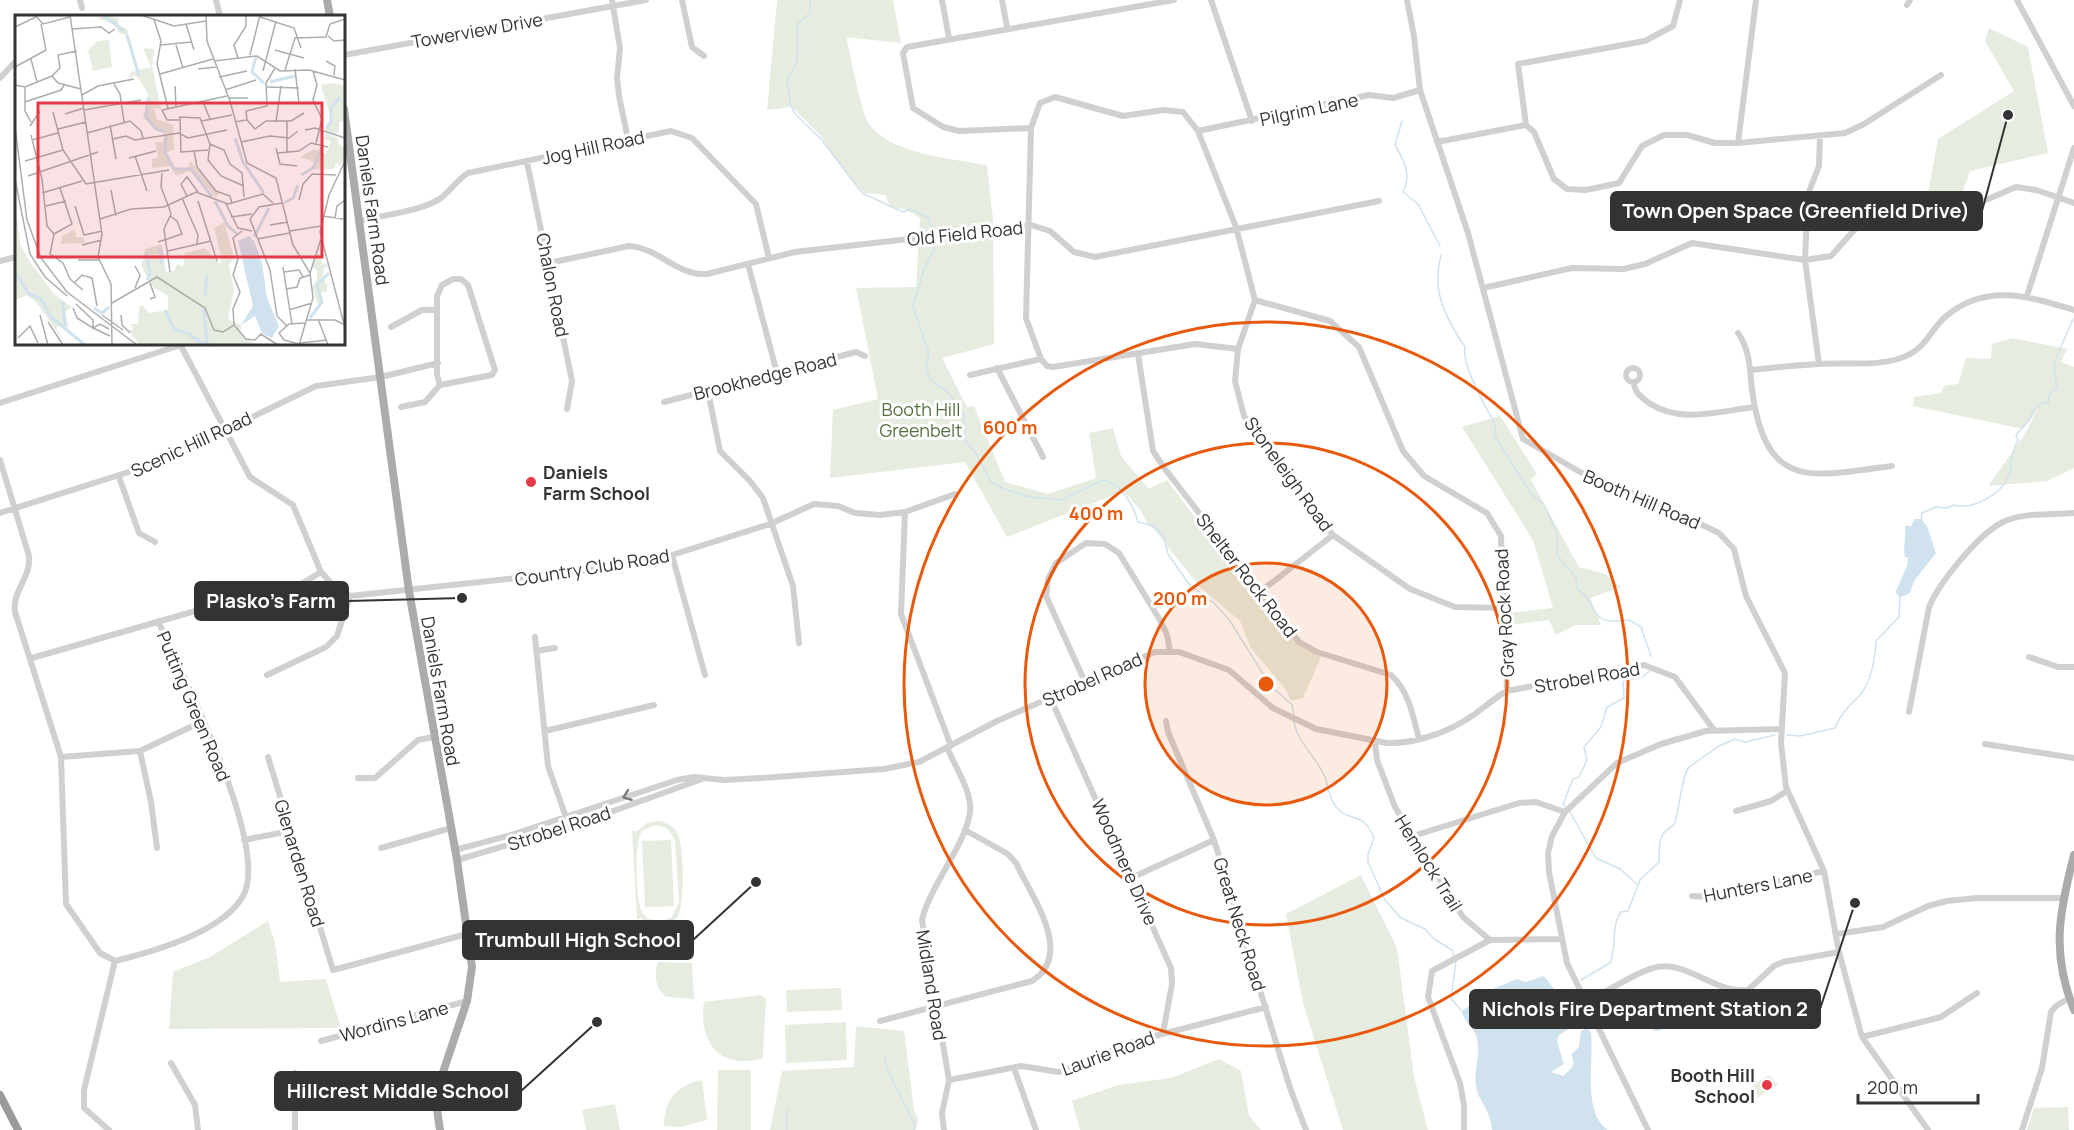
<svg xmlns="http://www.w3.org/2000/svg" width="2074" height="1130" font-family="Manrope,sans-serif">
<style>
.green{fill:#e6ecdf;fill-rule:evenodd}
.water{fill:#cfe2ee}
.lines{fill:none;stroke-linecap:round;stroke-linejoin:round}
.stream{stroke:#cfe2ee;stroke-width:1.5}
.minor{stroke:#d0d0d0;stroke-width:6}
.major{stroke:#ababab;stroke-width:8}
.highway{stroke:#9a9a9a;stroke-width:8}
.oneway{stroke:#7a7a7a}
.ring{fill:none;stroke:#e8590c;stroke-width:3}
.poi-dot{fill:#e63946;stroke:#fff;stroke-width:2}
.labels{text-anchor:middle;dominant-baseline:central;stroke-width:6;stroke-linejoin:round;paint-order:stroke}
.street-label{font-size:18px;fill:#333;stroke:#fff}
.park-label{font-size:18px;fill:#56703f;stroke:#fff}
.poi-label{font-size:18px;font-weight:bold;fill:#333;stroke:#fff;text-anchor:start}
.inset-river{fill:none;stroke:#cfe2ee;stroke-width:3}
.inset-road{fill:none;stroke:#adadad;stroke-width:1.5}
.view{fill:#e63946;fill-opacity:0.15;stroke:#e63946;stroke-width:3}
.inset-edge{fill:none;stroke:#333;stroke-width:3}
.centre{fill:#e8590c;stroke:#fff;stroke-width:3}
.ring-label{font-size:18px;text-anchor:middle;font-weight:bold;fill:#e8590c;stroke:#fff;stroke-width:6;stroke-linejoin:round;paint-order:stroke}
.leader{fill:none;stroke:#333;stroke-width:2}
.callout-dot{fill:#333;stroke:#fff;stroke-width:2}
.callout{fill:#333;stroke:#333;stroke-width:2}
.callout-label{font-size:20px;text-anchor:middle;font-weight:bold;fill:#fff}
</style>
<rect width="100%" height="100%" fill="#fff"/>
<path class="green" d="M777,0H893L901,43L846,37C851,56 860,108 868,122C887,154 954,159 987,165L993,219L994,344L942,358L967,407L974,406L1005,482L1048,494L1096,478L1089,433L1113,428L1121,456L1149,489L1167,480L1273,622L1299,644L1321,657L1303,698L1291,701L1286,690L1251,648L1240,621L1200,587L1153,528L1149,526L1141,511L1124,491L1007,537L965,462L830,478L833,410L878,399L856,288L916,287L920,218L905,209L891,208L885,195L864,193L841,167L821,136L792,107L767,110Z
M1989,28L2028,47L2048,153L1970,171L1960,198H1927L1938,139L2014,91L1985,41Z
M2012,338L2067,349L2061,362L2074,367V468L2047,481L1988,486L2025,434L2036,412L2023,429L1913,406L1914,397L1941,393L1944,386L1958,384L1966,358L1991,359L1992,344Z
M1500,416L1537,474L1531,480L1579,567L1605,574L1621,587L1590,598L1601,625H1575L1556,635L1549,620L1510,625L1508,613L1553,608L1533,540L1462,427Z
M659,821C667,823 674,826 678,834C684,848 685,907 677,918C665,928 652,928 641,918L637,919L632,831H637L647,823ZM655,825L667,828L675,840L679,902L672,917L660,922C652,921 644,918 641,910C636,897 634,842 642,831Z
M671,840L674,906L645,907L642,841Z
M1361,875L1397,948L1414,1077L1428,1130H1343L1303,1003L1286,914Z
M268,921L275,943L280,982L326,979L341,1028L169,1029L173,972L210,957Z
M658,962L692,963L694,999L666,997C655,987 654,976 658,962Z
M841,988L842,1010L787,1012L786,990Z
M761,995L766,999L763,1058C720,1071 698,1042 704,1002Z
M846,1022L847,1060L786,1063L785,1025Z
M856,1026L904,1031L914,1110L918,1119L916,1130H770L782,1071L854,1067Z
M1219,1059L1241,1071L1249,1116L1261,1130H1080L1072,1101L1118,1085L1171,1078Z
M718,1070H751V1130H717Z
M1769,1075L1778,1085L1757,1098L1753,1085Z
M702,1080L707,1120L680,1127L664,1126C664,1101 676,1085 702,1080Z
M615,1104L620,1130H586L582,1110Z
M2068,1107L2069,1130H2027L2034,1108Z"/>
<path class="water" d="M1915,519H1921L1927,526L1936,553L1914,581L1910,593L1901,597L1897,595L1896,591L1907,566L1908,557H1905C1903,546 1906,538 1905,526H1911Z
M1544,976L1559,995L1569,998L1583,1019L1558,1036L1557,1042L1564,1064L1551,1072L1564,1076C1568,1069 1578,1068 1571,1055L1579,1047L1581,1031L1587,1028L1591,1033C1594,1061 1582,1113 1608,1130H1492C1490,1108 1479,1102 1476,1087C1473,1070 1482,1053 1476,1035C1472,1026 1463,1021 1462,1011L1492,989L1517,979L1526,982Z
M1649 1023a8 8 0 1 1 16 0a8 8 0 1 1-16 0Z"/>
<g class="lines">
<path class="stream" d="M810,0V13L797,25V61L787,81L791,106L795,114L821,139L862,193L903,212L910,209L929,218L932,230
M1402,121L1395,145C1404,161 1412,174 1403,192L1418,204L1440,246
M934,240V250L924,269L913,306L929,353L926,369L931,381L948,392L964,415L965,441L975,452L991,482L1004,489L1030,497L1061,500L1103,480C1122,484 1133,504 1138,522L1154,526L1164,537L1168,554L1189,584L1216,605L1230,621L1270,685L1292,705L1294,714
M1441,255C1431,292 1446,318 1465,347C1461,365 1487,409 1496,426L1494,435L1531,494L1544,505L1557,533V555L1577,579L1576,588C1579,591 1589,597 1590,601C1598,624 1608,622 1629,620L1641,627L1651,656
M1921,520L1922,513L1936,507L1947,508L1954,505C1972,510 2001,495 2008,477C2013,464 2010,452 2018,441L2016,435L2030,419L2034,409L2044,402L2048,403L2050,393L2057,388L2054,370L2056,358L2073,319
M1294,722C1297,743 1320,760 1326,780C1329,790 1330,802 1339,810C1351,822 1363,811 1374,838L1368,854V862L1385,900L1401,918L1425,929L1434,939L1452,950L1454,956
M1787,735L1800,736L1835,728C1841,712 1849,707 1860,695C1872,681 1875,658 1876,641L1899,617L1900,596
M1567,809L1563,804L1573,779L1579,777L1587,760L1584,747L1601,727L1607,707L1624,698L1623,681L1642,677L1651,670
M1570,812L1596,858L1620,869L1637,884
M1456,961L1451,999L1462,1011
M1581,980L1610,963C1617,947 1611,924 1621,912L1628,911L1640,880L1659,862C1660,845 1656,835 1674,825C1680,809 1681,777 1689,767L1719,746L1735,739L1745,742L1775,735
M1569,998L1574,991
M886,1057L885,1064L915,1125L914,1130
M787,1109V1130"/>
<path class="minor" d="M80,0L82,8
M216,0L220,16
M612,0L620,48L617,78L619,96L628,139
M682,0L692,47L704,56
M942,0L949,38
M1002,0L1007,27
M1211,0L1252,121
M1407,0L1414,36L1420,90L1468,233L1523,439L1594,480L1647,498L1719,533L1734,549L1746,596L1785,673L1781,743L1786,787L1824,871L1839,952L1862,1037L1928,1130
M2017,0L2074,106
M1907,5L1910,0
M344,55L646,0
M0,78L14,63
M1526,125L1534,132L1554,179L1567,189L1586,190L1619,183L1642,146L1664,135H1687L1715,143H1738L1845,133L1864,124L1941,75
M1031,128L959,131L943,127L913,108L903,53L907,47L1174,0
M1198,131L1369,95L1393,98L1420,90
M1437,142L1526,125L1518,64L1645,41L1673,26L1680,0
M1738,143L1756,0
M527,162L572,381L567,409
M1950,201L1979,203L2016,187L2036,190L2074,203
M360,221C382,215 423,211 441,198C451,190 457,180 468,173L671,131L692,138L756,204L769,258
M0,261L16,257
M549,263L629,246C659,248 677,276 707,274L795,252L1031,225L1050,231L1074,252L1095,257L1379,201
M748,264L777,373
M453,279H461L468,285L495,370L492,375L440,385L437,375V296L442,285Z
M1483,288L1572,268L1623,269L1645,264L1692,243L1805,260L1831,256L1857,227L1895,206
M2027,296L2074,148
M1255,300L1330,321L1359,347L1403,451L1424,476L1487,513L1501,536L1507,691
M391,327L422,310H436
M1738,333C1750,350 1750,370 1752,390C1766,491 1810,477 1892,466
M180,344L250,477L293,505L321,572L333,585L350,596L610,568L672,555L770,524L814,504L838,506L855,513L880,515L905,512L955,494
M1238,349L1195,344L1053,367L1047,366L1041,359L1026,318L1031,128L1040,103L1055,97L1123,116L1164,110L1183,112L1198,131L1236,227L1255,300L1238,349L1235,381L1244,416L1333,535L1410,589L1455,607L1505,608
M1138,354L1153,451L1165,469L1299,642L1317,652L1391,675C1409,691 1413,716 1419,739
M1819,364L1805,260L1808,194L1819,166L1820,135
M997,368L1043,457
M1626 375a7 7 0 1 1 14 0a7 7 0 1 1-14 0Z
M1750,370C1773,368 1796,365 1819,364C1846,362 1885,368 1910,354C1926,346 1932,329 1944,318C1984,282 2028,296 2074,310
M970,375L1041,359
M1634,382C1634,392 1641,397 1649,403C1680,424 1720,411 1755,407
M708,391L720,451L750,481L763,498L793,586L799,643
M664,402L856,352L865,356
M0,403L181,345
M401,407L425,402L440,385
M0,460L29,556C31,579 12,590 15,612L61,757L66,904L100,953L115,961C152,952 223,932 243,896C271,848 181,671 158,621
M119,477L139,533L155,542
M905,512L901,614L951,746
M0,513L160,462L316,386L381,377L438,363
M672,555L705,675
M1260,592L1333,535
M535,637L548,766L567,820
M536,651L555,648
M2029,657L2058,667H2074
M32,658L230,601L278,598L321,572
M267,675L326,647L337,636L350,596
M1085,682L1046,596L1048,579L1056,563L1086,543L1105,544L1119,553L1160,620L1167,635L1170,651
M1050,697L1171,968L1172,984L1163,1033
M1909,712L1929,607C1939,583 1977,536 2001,523C2021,512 2051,515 2074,513
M1166,721L1168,732L1214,840L1290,1088L1306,1130
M545,731L654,705
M1375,742L1377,760L1395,807L1463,917L1490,940L1561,939
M1985,744L2074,758
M140,751L151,802L157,848
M61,757L140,751L203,721
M268,757L333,970L467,934
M358,778H375L418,740L433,737
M1736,811L1771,801L1787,791
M1413,836L1519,803L1536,802L1565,812
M244,840L290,831
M381,848L451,828
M455,850L511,835L677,780L694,777L724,780L761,778L884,769L919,762L997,721L1155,652H1179L1229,670L1273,708L1316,729L1387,743C1412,744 1443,734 1464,721C1480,712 1492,699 1507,691L1644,665L1675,677L1714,730
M457,860L569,827L702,779
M1131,878L1214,840
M1692,896L1709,897L1824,871
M1837,934L1883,927L1928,906L1947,901L1977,898H2063
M1598,995C1616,987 1635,973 1653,968C1685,958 1714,994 1748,990L1774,966L1783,962L1839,952
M880,1021L1032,981C1075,954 1031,896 1016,863L1008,854L965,830
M1862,1037L1941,1017L1977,993
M321,1041L467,1001
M171,1063L195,1105L198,1130
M1014,1068L1036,1130
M949,1080L1021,1066L1059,1072L1132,1042L1266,1007
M109,1130L84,1108V1090L115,961
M295,1130V1073
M944,1130L942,1113L949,1080L922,920C929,886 974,834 970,804C968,785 954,765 947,747
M1464,1130V1105L1460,1083L1428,997L1432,971L1490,940
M1648,1130L1567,963L1549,872L1548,853L1552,836L1565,812L1617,763L1661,744L1706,731L1782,729
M2022,1130L2042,1068L2051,1012L2056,1006L2069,998"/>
<path class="major" d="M327,0L330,16
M344,109L409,591L457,860L472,967L467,1001L435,1096L440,1130
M2074,855C2059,913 2051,953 2074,1010"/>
<path class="highway" d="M0,1095L18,1130"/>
</g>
<defs><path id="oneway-chevron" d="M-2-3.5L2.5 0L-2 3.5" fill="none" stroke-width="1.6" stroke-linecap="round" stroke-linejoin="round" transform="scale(1.5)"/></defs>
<use class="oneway" href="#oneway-chevron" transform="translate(627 796) rotate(160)"/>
<circle cx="1266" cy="684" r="121" fill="#e8590c" fill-opacity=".12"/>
<g class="ring">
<circle cx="1266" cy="684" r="121"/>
<circle cx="1266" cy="684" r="241"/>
<circle cx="1266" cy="684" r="362"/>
</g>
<g class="poi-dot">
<circle cx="531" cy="482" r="6"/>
<circle cx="1767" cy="1085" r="6"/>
</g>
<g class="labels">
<g class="street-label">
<text transform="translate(477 30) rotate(-10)">Towerview Drive</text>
<text transform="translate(1309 109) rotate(-12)">Pilgrim Lane</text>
<text transform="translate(593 147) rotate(-12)">Jog Hill Road</text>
<text transform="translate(373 210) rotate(82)">Daniels Farm Road</text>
<text transform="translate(965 233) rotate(-6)">Old Field Road</text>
<text transform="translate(553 285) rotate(79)">Chalon Road</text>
<text transform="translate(765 376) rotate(-14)">Brookhedge Road</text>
<text transform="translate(191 444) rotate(-25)">Scenic Hill Road</text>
<text transform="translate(1289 474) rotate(54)">Stoneleigh Road</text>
<text transform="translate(1642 499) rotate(23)">Booth Hill Road</text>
<text transform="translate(592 567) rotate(-9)">Country Club Road</text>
<text transform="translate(1247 575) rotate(52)">Shelter Rock Road</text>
<text transform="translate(1504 613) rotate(-93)">Gray Rock Road</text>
<text transform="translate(1587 677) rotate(-10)">Strobel Road</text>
<text transform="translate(1092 679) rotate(-24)">Strobel Road</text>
<text transform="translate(441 691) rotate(80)">Daniels Farm Road</text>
<text transform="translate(194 706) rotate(67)">Putting Green Road</text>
<text transform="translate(559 828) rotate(-18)">Strobel Road</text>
<text transform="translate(1125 862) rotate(66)">Woodmere Drive</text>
<text transform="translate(300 863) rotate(73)">Glenarden Road</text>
<text transform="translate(1429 863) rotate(58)">Hemlock Trail</text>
<text transform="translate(1758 885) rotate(-11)">Hunters Lane</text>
<text transform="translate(1240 924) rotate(73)">Great Neck Road</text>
<text transform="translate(932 985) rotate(81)">Midland Road</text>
<text transform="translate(394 1021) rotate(-15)">Wordins Lane</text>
<text transform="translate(1108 1053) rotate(-20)">Laurie Road</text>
</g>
<g class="park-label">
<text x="921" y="409">Booth Hill<tspan x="921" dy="21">Greenbelt</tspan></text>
</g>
<g class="poi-label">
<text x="543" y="472">Daniels<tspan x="543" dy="21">Farm School</tspan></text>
<text x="1755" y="1075" text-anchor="end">Booth Hill<tspan x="1755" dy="21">School</tspan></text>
</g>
</g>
<g transform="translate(15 15)">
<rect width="330" height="330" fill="#fff"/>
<path d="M88,0L104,3L103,10L113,15V21L104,18L100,10L82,3ZM94,25L97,52L78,56L73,35L83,26ZM128,33L139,34L137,51L146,94L139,93L142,104L158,110L159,135L152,137L161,154L173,153L175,146L204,178L201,183L177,155L161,161L155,151L137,153V144L143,142L140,127H148L149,118L128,103L133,79L124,64L119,60L112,66L116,57L136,52ZM318,68L330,71V105L324,107V116L320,120L311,116L316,104L306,70ZM311,118L323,123V128L330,134V145L325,151L321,148L319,154H295L300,147L285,142L299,134L311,139L316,126L309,124ZM0,187L5,229L14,246L39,279L57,292L50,297L54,313L47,309L41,313L51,330L21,287L12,280L0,285ZM209,207L219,243L214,250L219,275L213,304L226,310V319L241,330H125L113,314L119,315L115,309H123L124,292L127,290L134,298L153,295V281L138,272L126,251L130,234L147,229L151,257L159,256L162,249L168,252L170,238L190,233L205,249L207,244L199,213ZM60,214L61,222H68L70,228L46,229L47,221ZM302,239H306L307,248L317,251L309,253L308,262L311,269H319L312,270V277L306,278L307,289L303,290L297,272L302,264V255L297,252Z" fill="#e6ecdf"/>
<path d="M234,221L240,227L236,235L240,228L247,248L252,283L264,311L257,323L247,318L240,301L226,310L238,291L223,226Z" fill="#cfe2ee"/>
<path class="inset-river" d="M88,0L109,16M112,20L124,61M241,42L237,57L249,68M255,67L280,61M133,83L131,102L141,114L150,117M311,114L316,106V93L325,82M151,121L150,138L159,154H176L197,182M220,123L228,147L249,178M286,160L298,153L307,132M200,186L213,211L222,219M269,188L278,183L283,170M239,222L254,193M144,232L148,242L145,249M131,239L135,258L132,265M0,257L14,279L26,284L36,302L70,330M190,281L192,260M48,287L50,312M79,293L87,298L94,292M189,294L192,329L196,330M150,295L159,314L171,318M295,303L307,287L302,270L314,258M172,318L190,330"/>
<path class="inset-road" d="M20,0L28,9L55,2M55,0L87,219L83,242L96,269L97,330M126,0L159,11L191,6M191,0L192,26L215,86L232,148L261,163L278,230L295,258L298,283L284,330M245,2L279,13L286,33M139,5L146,26L142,49L153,93M171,9L179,35M0,12L21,2M57,14L86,12L94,18L100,14M313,21L319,26L330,25M146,30L176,27M161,30L168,53M260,35L289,43M235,40L245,0M223,43L219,30L231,11V0M16,44L22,67M199,46L242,41L265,56L294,55L330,65M311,46L320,51L319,60M0,52L31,35L26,9M183,54L201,52M280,54L284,88M270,55L280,23L311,22L315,9L330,4M248,56L261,6M298,56L302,70L298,85L307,104L301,128M145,59L198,44M37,61L43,68L66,74M204,62L232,56M99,69L105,79L109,107M0,70L10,72L37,61L45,53L43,40L62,36M160,71L161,91M10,72V96L16,107M252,72L284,73M210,75L241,65M67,80L83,71L119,64M214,83H233M10,87L46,75L50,69M188,87L195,104M69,95L126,85M38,97L48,135L71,169L154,155M50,99L69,93M164,105H152L147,95L212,81M232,105L240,114L251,106H276L289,98M187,106L217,100M220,107L232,105L231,96L252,91L251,68L260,53M261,107L266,71M95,110L101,144M15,111L25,96M0,112L12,205L26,243L52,277L122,330M43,114L71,107M290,115L300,113L330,123M72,118L115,106L126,116L128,123M16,120L27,164L32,211L39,219L57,209L45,173M98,124L111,121L120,125L164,118L173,123L212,115M17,125L43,118M226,127L255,121L274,123L283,116M195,129L209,135L215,149L227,158L229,182M261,133L265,149L282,151M193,135L166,137L165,102L185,103L195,129L193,145L206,161L229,171M179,136L182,152L201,176L215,181L217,189M272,137V106M263,138L284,136L296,128L313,132M120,141L132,176M114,143L141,136M10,146L48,135M330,146L314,180L305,217L330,313M147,158L146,172L153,190M13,161L83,137M0,164L15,239L30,262L52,281M96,175L101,201M27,178L67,166M172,181L166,169L172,162L183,177M167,183L183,220L182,229M284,185L288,169L297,159L321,160M183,186L202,246M267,188L244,192L235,204L255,255L262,301L272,311M211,189L223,213L237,216M153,190L156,199L149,214L155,257M31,191L51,186M60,191L69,220L87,216M308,201L328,204M216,202L237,199M320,203L322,191L330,185M85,204L116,194L149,192L181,177L213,189L248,179L258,188M255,210L273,207M227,216L218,223L223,244L218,260L225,277L218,294L219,310L231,324L240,325M275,216L306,211M39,219L35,239L48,248L55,264L68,275M242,224L275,218M143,227L167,219L162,206L155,201M67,230L87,225M153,236L196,226M63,245H84M120,251L125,260L120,273M268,252L277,309M269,257L284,255L288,262M295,258L306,224M77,263L82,291M60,267L67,260L77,263M135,268L140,282L135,284M271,274L282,272L285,263L295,260M97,288L142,262L190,293L199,315L208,317L219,310M61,289L78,305V313L85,309L94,314M58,293L62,303L78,313M274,295L297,288M25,300L33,330M87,300L108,315M106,300L107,310L115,318M303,304L313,330M292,305H320L328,309M33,307L48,330M78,313L95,321M3,323L15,311L23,328M240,325L246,319L263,330M285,328L312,325M284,329L269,325L264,318L274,309L291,308"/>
<path class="view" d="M23,88H307V242H23Z"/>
<rect width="330" height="330" class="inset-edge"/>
</g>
<circle cx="1266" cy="684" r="9" class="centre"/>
<g class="ring-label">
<text x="1010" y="434">600 m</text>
<text x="1096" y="520">400 m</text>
<text x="1180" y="605">200 m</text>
</g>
<path class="leader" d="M2008 115L1982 211M462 598L348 601M756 882L693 940M1855 903L1820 1009M597 1022L521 1091"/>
<g class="callout-dot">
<circle cx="2008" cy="115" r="6"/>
<circle cx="462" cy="598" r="6"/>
<circle cx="756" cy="882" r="6"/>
<circle cx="1855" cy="903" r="6"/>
<circle cx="597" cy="1022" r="6"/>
</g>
<g class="callout">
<rect x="1611" y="192" width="371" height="38" rx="6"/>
<rect x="195" y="582" width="153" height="38" rx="6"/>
<rect x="463" y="921" width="230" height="38" rx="6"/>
<rect x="1470" y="990" width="350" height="38" rx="6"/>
<rect x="275" y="1072" width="246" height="38" rx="6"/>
</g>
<g class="callout-label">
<text x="1796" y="218">Town Open Space (Greenfield Drive)</text>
<text x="271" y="608">Plasko's Farm</text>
<text x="578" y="947">Trumbull High School</text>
<text x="1645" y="1016">Nichols Fire Department Station 2</text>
<text x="398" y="1098">Hillcrest Middle School</text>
</g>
<path d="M1858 1094v9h120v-9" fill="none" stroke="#333333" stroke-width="3"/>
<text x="1867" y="1094" font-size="18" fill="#333333" stroke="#ffffff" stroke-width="4.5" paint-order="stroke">200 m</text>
</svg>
